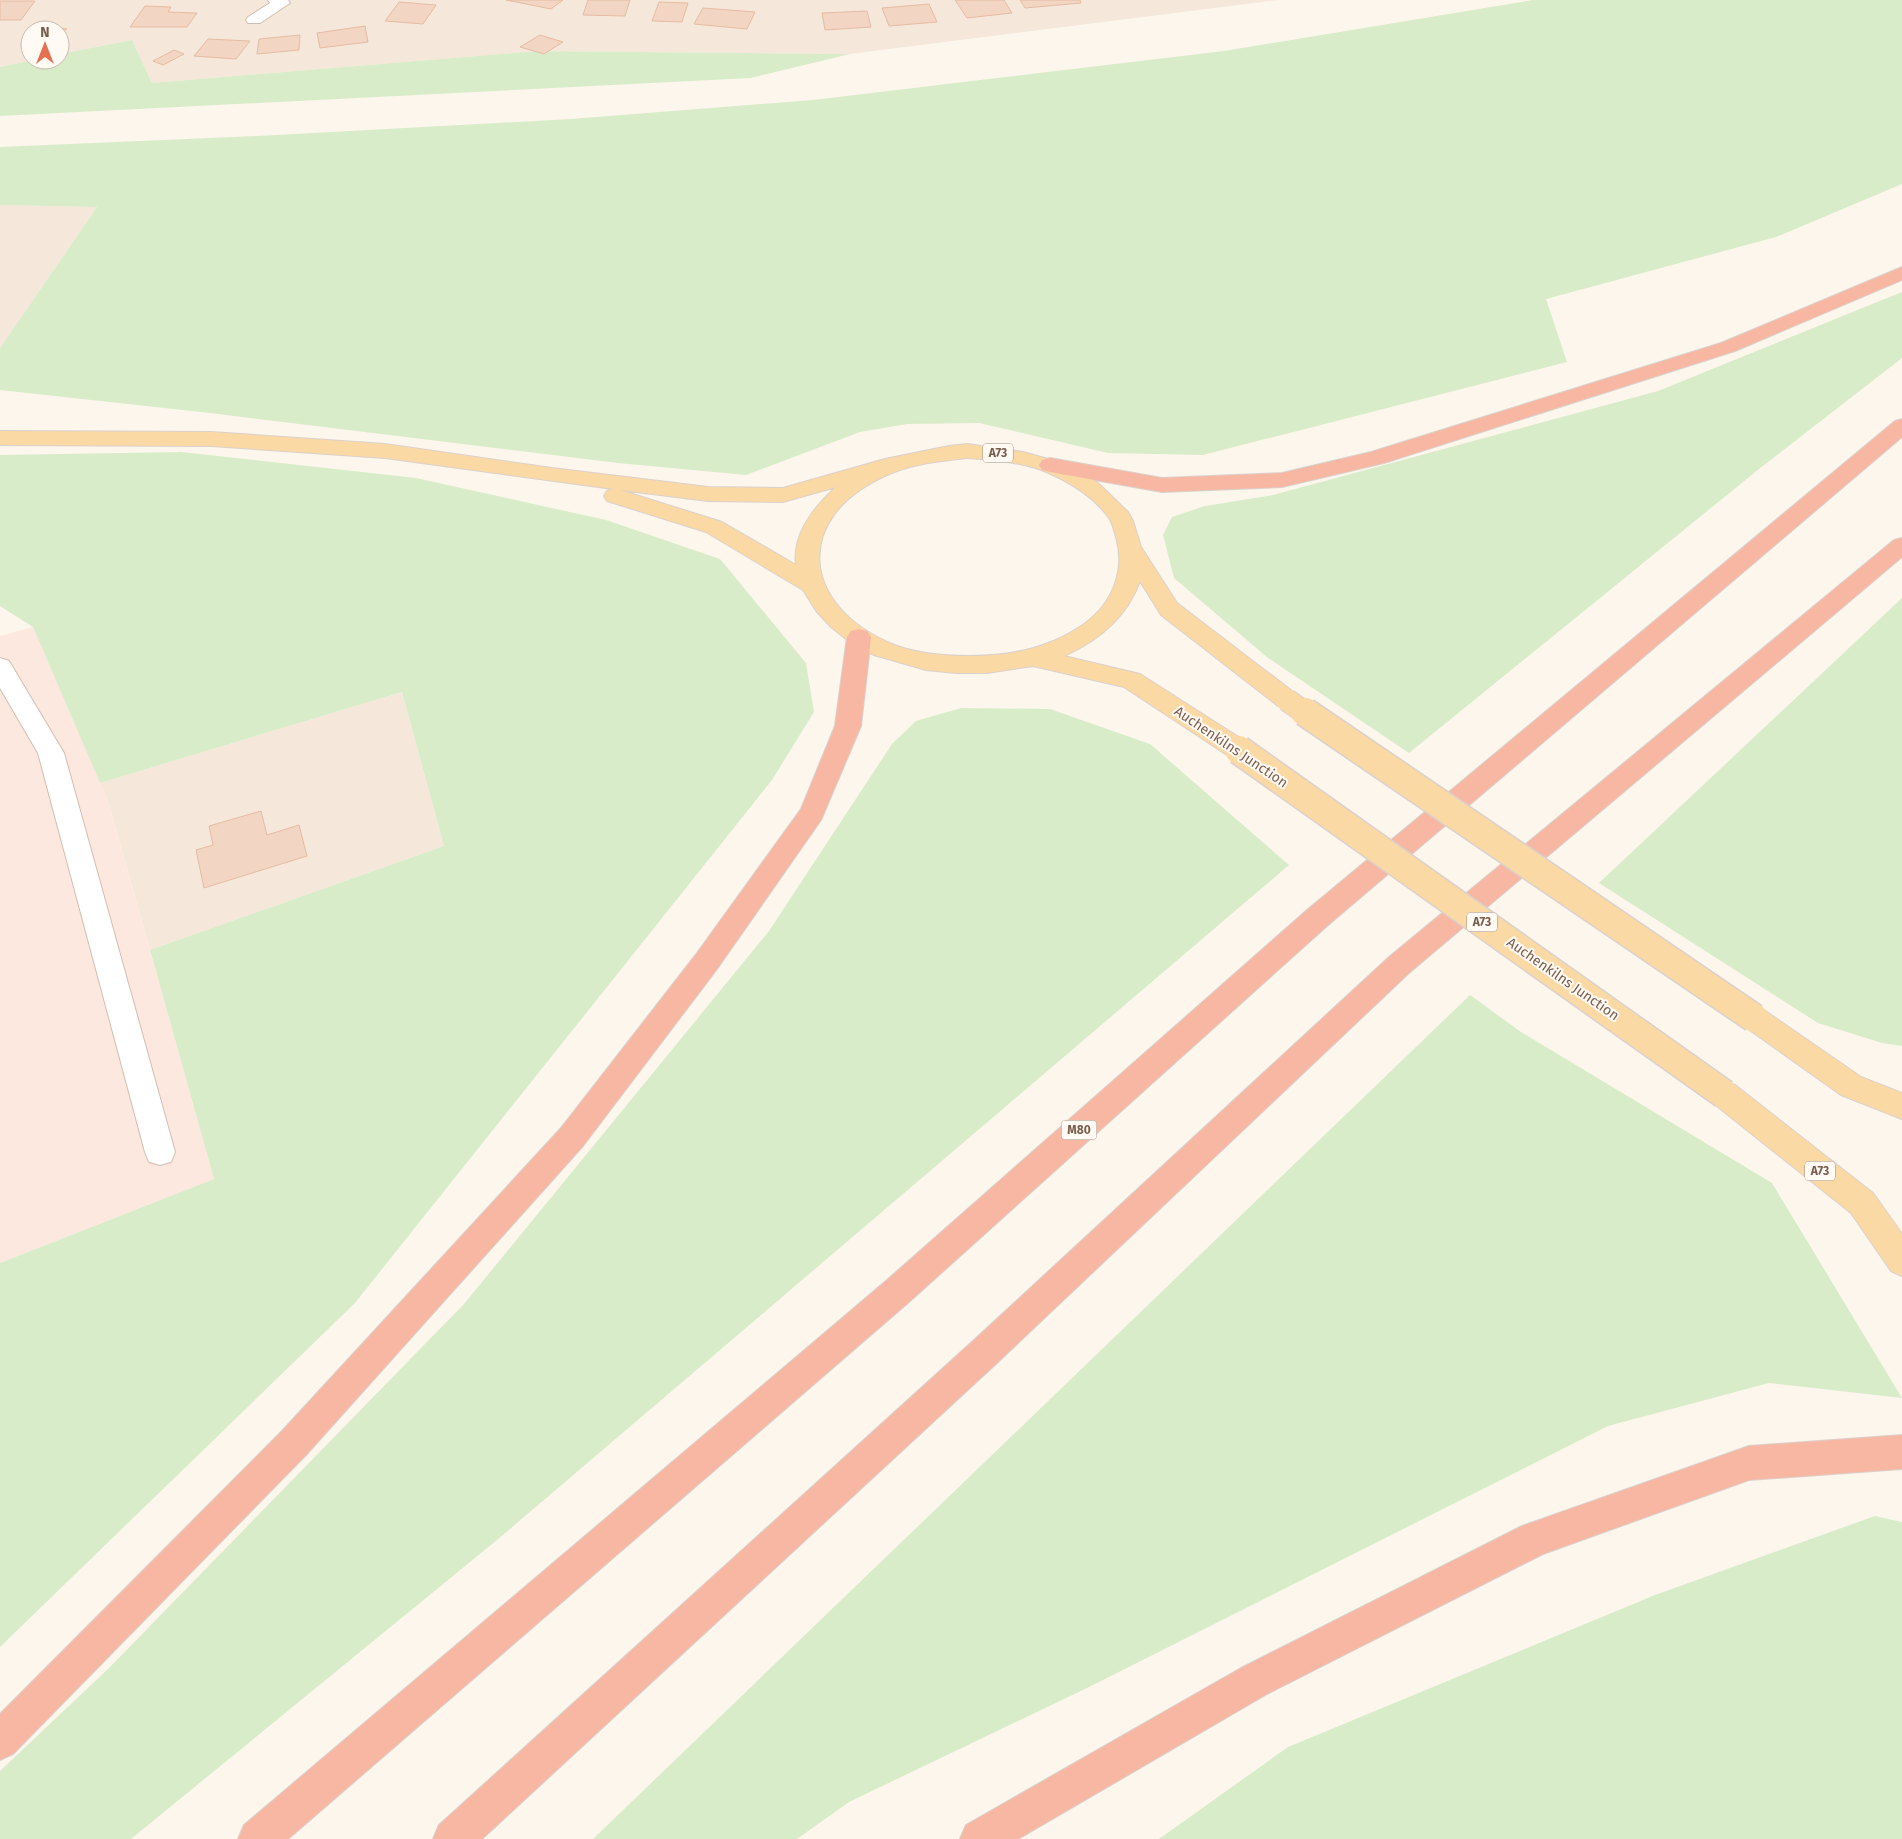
<svg xmlns="http://www.w3.org/2000/svg" width="1902" height="1839" font-family="'Fira Sans',sans-serif">
<style>
.residential{fill:#f5e8da}
.commercial{fill:#fde8e0}
.green{fill:#d8ecc9}
.building{fill:#f3d5c3;stroke:#e6bba3}
.lines{fill:none;stroke-linecap:round;stroke-linejoin:round}
.minor-casing{stroke:#d1beb0;stroke-width:2}
.major-casing{stroke:#dad1cd;stroke-width:2}
.highway-casing{stroke:#dad1cd;stroke-width:2}
.minor{fill:#fff;fill-rule:evenodd}
.major{fill:#fbd9a5;fill-rule:evenodd}
.highway{fill:#f7b7a3;fill-rule:evenodd}
.major-bridge-far1-casing{stroke:#dad1cd;stroke-width:24;stroke-linecap:butt}
.major-bridge-casing{stroke:#dad1cd;stroke-width:31;stroke-linecap:butt}
.major-bridge-far1{stroke:#fbd9a5;stroke-width:22}
.major-bridge{stroke:#fbd9a5;stroke-width:28}
.labels{text-anchor:middle;dominant-baseline:central;stroke-width:4;stroke-linejoin:round;paint-order:stroke}
.shield{fill:#fffaf3;stroke:#a28b7f;stroke-width:1}
.shield-label{font-size:12px;font-weight:bold;fill:#7a5c4d}
.street-label{font-size:14px;fill:#7a5c4d;stroke:#fffaf3}
</style>
<rect width="100%" height="100%" fill="#fdf6ec"/>
<path class="residential" d="M0,0H1277L850,54L537,51L152,83L132,40L60,54V30H30V60H33L0,67Z
M0,205L97,207L0,348Z
M402,692L444,846L150,950L108,801L100,783Z"/>
<path class="commercial" d="M33,627L108,801L214,1179L0,1263V636Z"/>
<path class="green" d="M1533,0H1902V184L1776,237L1546,299L1567,362L1203,455L1108,453L979,423L907,424L860,432L746,475L618,463L210,413L0,390V348L97,207L0,205V147L258,136L571,119L813,100L1224,51Z
M132,40L152,83L537,51L850,54L751,78L0,116V67L33,60H60V54Z
M1902,292V358L1759,469L1409,753L1268,658L1174,578L1163,535L1172,517L1205,506L1273,495L1658,391Z
M181,452L416,478L606,520L720,559L806,663L814,712L772,780L355,1303L0,1647V1263L214,1179L150,950L444,846L402,692L100,783L33,627L0,606V455Z
M1902,598V1046L1882,1043L1818,1023L1599,883Z
M961,708L1050,709L1150,744L1289,865L497,1540L131,1839H0V1771L109,1668L464,1304L769,931L892,744L916,721Z
M1470,995L1521,1032L1772,1183L1902,1398L1769,1383L1608,1426L1087,1688L849,1802L797,1839H593Z
M1875,1516L1902,1522V1839H1159L1288,1747L1655,1595Z"/>
<path class="building" d="M506,0H563L551,9Z
M588,0H630L625,16L583,15Z
M955,0H1004L1012,13L967,18Z
M1020,0H1080L1081,3L1025,8Z
M0,1H35L21,20H0Z
M399,2L436,5L423,24L385,21Z
M659,2L688,3L682,22L652,21Z
M929,4L937,22L889,26L882,8Z
M145,6L171,7L168,12L197,13L187,27H130Z
M703,8L755,12L747,29L694,24Z
M867,11L871,27L825,30L822,13Z
M42,25L67,29L60,34V30H35Z
M365,26L368,42L320,48L317,33Z
M300,35L299,50L257,54L259,39Z
M540,35L563,42L544,54L520,47Z
M208,39L250,41L236,59L194,56Z
M174,50L184,54L163,65L153,61Z
M261,811L267,835L299,825L307,856L204,888L196,850L213,845L209,826Z"/>
<g class="lines">
<defs>
<path id="minor" d="M268,0H288L290,3L260,23H248L246,20L248,17L270,3Z
M0,658L9,661L64,753L175,1152L171,1162L160,1165L149,1162L145,1152L38,753L0,688Z"/>
<path id="major" d="M0,431L211,432L385,444L552,468L708,487L783,488L885,459L949,446L967,444L1023,452L1066,464L1098,483L1128,512L1133,521L1141,547L1177,603L1296,694L1299,700L1296,706L1287,709L1278,706L1161,615L1140,581C1127,617 1098,641 1064,656L1140,674L1248,743L1252,750L1248,757L1239,759L1230,757L1124,687L1033,666L987,673H956L926,670L874,655L851,643L831,627L817,612L803,590L706,532L607,501L604,496L607,491L613,489L385,458L211,446L0,445ZM967,458C996,460 1026,462 1053,475C1073,484 1097,500 1109,518C1113,524 1114,531 1116,537C1126,571 1112,604 1084,624C1050,648 1012,656 971,656C945,656 916,654 892,644C801,606 792,518 885,476C911,464 939,461 967,458ZM836,487C814,507 792,534 796,565L722,522L620,490L708,501L783,502Z
M1754,1006L1764,1010L1861,1077L1902,1093V1119L1841,1095L1744,1026L1740,1018L1744,1010Z
M1724,1081L1735,1085L1873,1193L1902,1234V1276L1891,1271L1851,1213L1713,1103L1709,1094L1713,1085Z"/>
<path id="highway" d="M1902,267V280L1735,351L1384,463L1282,487L1162,492L1050,472L1042,470L1039,465L1042,460L1050,458L1162,478L1282,473L1371,452L1721,343Z
M1902,419V437L1327,926L909,1302L288,1839H238L244,1825L887,1280L1307,910L1895,421Z
M1902,538V557L1409,973L998,1362L482,1839H433L439,1825L974,1340L1389,957L1894,540Z
M859,629L867,631L871,637L861,726L821,820L717,969L583,1146L306,1455L13,1754L0,1760V1714L282,1431L561,1128L697,953L801,809L835,726L847,637L851,631Z
M1902,1435V1469L1749,1480L1543,1554L1267,1694L1018,1839H960L966,1825L1241,1668L1522,1526L1749,1446Z"/>
</defs>
<use href="#minor" class="minor-casing"/>
<use href="#major" class="major-casing"/>
<use href="#highway" class="highway-casing"/>
<use href="#minor" class="minor"/>
<use href="#major" class="major"/>
<use href="#highway" class="highway"/>
<defs>
<path id="major-bridge-far1" d="M1287,700L1307,714"/>
<path id="major-bridge" d="M1305,712L1754,1018
M1239,750L1724,1094"/>
</defs>
<use href="#major-bridge-far1" class="major-bridge-far1-casing"/>
<use href="#major-bridge" class="major-bridge-casing"/>
<use href="#major-bridge-far1" class="major-bridge-far1"/>
<use href="#major-bridge" class="major-bridge"/>
</g>
<g class="labels">
<g class="shield">
<rect x="983" y="443.5" width="30" height="19" rx="4"/>
<rect x="1467" y="912.5" width="30" height="19" rx="4"/>
<rect x="1061.5" y="1120.5" width="35" height="19" rx="4"/>
<rect x="1805" y="1161.5" width="30" height="19" rx="4"/>
</g>
<g class="shield-label">
<text x="998" y="453">A73</text>
<text x="1482" y="922">A73</text>
<text x="1079" y="1130">M80</text>
<text x="1820" y="1171">A73</text>
</g>
<g class="street-label">
<text transform="translate(1231 747) rotate(34)">Auchenkilns Junction</text>
<text transform="translate(1563 979) rotate(35)">Auchenkilns Junction</text>
</g>
</g>
<g transform="translate(45 45)"><circle r="24" fill="#fffaf3" stroke="#cabbb1"/>
<path d="M0-4L9 19L0 12L-9 19Z" fill="#e76f51"/>
<text y="-8" font-size="14" font-weight="bold" text-anchor="middle" fill="#7a5c4d">N</text>
</g>
</svg>
